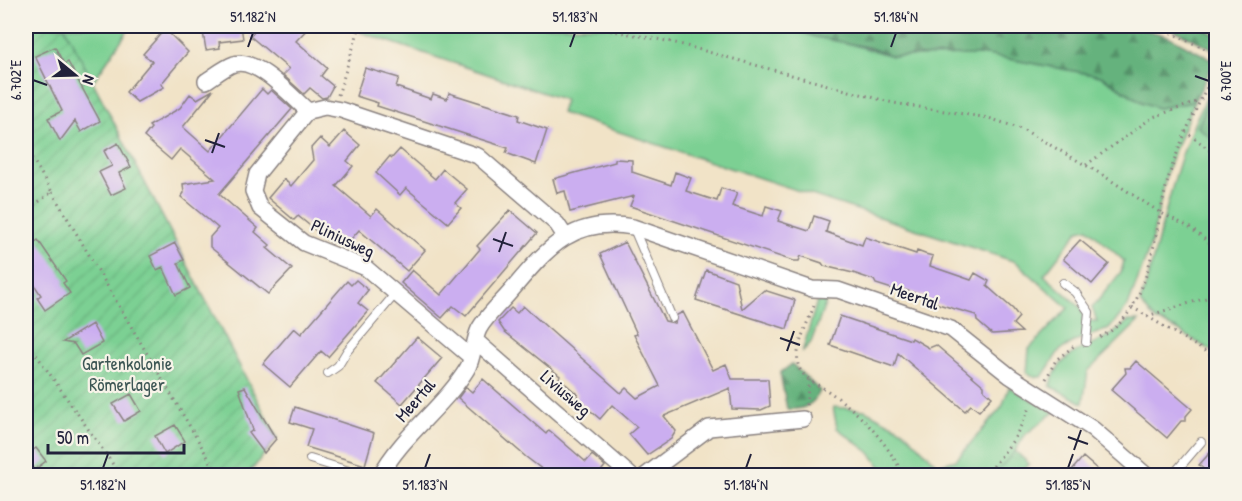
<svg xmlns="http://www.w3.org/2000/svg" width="1242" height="501" font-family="'Patrick Hand',sans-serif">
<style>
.grass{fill:#7cd093;stroke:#4f7967;stroke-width:1.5;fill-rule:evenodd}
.forest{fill:url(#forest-firs);stroke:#446a5c;stroke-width:1.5}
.park{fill:url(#park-tufts);stroke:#4f7967;stroke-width:1.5}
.garden{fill:url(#garden-furrows);stroke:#4f7967;stroke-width:1.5}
.building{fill:#cbaef0}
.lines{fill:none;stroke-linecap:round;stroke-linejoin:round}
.service-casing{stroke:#8a8281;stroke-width:10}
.minor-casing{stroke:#8a8281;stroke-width:18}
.path{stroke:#8a8281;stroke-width:3;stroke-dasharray:1.5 4.5;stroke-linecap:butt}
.service{stroke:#fff;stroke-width:8}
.minor{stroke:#fff;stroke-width:15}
.ticks{fill:none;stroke:#22223b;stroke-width:2}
.labels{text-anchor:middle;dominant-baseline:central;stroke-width:4.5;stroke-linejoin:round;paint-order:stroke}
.street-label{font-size:18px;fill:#22223b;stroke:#f7f3e8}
.park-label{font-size:18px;fill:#3d5655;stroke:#f7f3e8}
.neatline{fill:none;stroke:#22223b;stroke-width:2}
.ticks-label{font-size:15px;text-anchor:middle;fill:#22223b}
</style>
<defs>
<pattern id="forest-firs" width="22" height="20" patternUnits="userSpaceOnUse" patternTransform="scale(1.5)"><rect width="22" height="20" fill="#65b27d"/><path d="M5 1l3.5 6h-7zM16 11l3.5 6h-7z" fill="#539068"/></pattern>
<pattern id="park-tufts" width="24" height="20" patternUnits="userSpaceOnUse" patternTransform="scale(1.5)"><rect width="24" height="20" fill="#7cd093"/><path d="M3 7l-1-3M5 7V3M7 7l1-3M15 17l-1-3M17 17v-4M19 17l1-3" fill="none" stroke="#6bb280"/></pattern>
<pattern id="garden-furrows" width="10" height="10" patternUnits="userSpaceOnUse" patternTransform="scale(1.5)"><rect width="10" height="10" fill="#7cd093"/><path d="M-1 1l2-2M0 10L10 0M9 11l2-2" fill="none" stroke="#6bb280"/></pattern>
</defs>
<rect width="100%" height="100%" fill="#f7f3e8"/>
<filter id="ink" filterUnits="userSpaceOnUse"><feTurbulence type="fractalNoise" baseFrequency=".0167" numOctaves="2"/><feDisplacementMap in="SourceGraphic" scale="12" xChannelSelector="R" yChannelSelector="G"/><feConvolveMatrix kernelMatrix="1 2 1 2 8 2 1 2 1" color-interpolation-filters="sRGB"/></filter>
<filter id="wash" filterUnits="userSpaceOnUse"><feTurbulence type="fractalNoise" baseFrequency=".008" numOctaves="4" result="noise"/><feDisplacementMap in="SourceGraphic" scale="24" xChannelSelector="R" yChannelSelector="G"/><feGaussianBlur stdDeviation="1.35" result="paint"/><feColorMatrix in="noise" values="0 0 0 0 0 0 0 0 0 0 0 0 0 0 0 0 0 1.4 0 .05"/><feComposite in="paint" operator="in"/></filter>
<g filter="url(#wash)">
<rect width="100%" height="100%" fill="#f1e3c7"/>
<path class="grass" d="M64,26H131L92,83Z
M362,26H788L892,56L987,55L1101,76L1142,102L1158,108L1194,102L1168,168L1151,244L1128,306L1109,329L1077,340L1059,351L1042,377H1034L1027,373L1029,349L1068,308L1016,262L561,113L565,100L360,32ZM1088,228L1124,261L1121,272L1092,308L1097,321H1083L1084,316L1080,307L1044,275L1079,230Z
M1214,85L1198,127L1216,142V354L1176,329L1157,321L1140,303C1165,229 1173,152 1214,85Z
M817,301L826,302L811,342L802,353Z
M1128,321H1139L1088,371L1083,403L1050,386C1063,341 1100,351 1128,321Z
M1009,387L1054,412L1025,435L1015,451L1029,464L1019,475L889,476L869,452L837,428L833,407L865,410L903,430L938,465L956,460L1002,407Z"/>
<path class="forest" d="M788,26H1131L1168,36L1215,61L1194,102L1158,108L1142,102L1101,76L987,55L892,56L867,47L815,37Z
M1158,26H1200L1216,35V48L1213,49L1172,29Z
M1216,81V142L1198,127Z
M792,364L820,391C813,406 802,410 787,409L780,373Z"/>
<path class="park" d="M1015,451L1029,464L1019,475H994Z"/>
<path class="garden" d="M26,26H64L277,438L248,475H26Z"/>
<g id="blocks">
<path class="building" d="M202,26H241L243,39L219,42L220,48L206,50Z
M259,26H310L296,41L327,68L321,76L333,86L327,97L322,98L310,88L304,94L283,75L289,69L250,36Z
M165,29L188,52L161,84L164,87L137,102L126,92L152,61L143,54Z
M55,47L64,64L68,62L100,121L81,132L75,121L60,141L48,118L62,111L35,56Z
M365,68L399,78L396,87L431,99L433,94L447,99L449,93L519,115L518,120L547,130L536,164L506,153L508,148L377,106L378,103L356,96Z
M262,89L267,94L271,90L292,109L219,194L258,228L255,232L270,245L267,248L292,269L268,294L210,247V237L218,228L181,197L184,193L183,184L215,179L180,149L171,160L144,137L151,128L149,126L180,108L190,94L197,99L213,90L183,127L210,151Z
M344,131L360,145L347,161L353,166L336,186L371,216L377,209L425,250L407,271L359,230L346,245L336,236L331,243L298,216L294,220L268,198L284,179L291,186L313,160L311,148L320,138L330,147Z
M118,143L131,167L119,173L126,188L111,195L99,172L112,166L104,151Z
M400,149L435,179L443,169L467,189L455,203L461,208L448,223L406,188L400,195L376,173L390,156L392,158Z
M615,159L632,160V172L671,185L675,172L691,178L686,191L717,201L721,188L737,193L732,206L763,216L766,206L782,211L778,221L809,231L814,216L829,221L826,232L862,245L865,237L916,254L917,251L925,254L933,256L930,266L971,280L975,273L989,281L987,286L1013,309L1019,317L1013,324L1022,332L992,334L977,321L976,315L928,301L926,297L905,290H895L876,284L874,280L853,273L824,266L822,263L801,256L799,261H793L630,206L634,196L570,212L565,191L557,193L553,179L615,162Z
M510,210L537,233L466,316L453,306L442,318L401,283L412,270L441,295L480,249L477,246Z
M38,240L66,281L63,283L70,293L45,310L37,298L41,295L26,272V249Z
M1080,240L1109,264L1092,284L1063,259Z
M625,242L665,321L675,323L677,315L683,312L713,370L726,364L732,379H768L770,406L761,410L732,409L730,388L664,416L676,431L671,439L647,455L629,434L637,427L612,405L600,419L576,398L578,395L559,378L560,376L504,331L498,322L511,308L517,313L523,306L621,393L626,388L637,398L660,386L634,335L637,334L600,254Z
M175,243L184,260L178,263L190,288L176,295L163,267L157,270L150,256Z
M706,270L736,281L742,309L764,290L795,300L787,329L696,300Z
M356,280L368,290L358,303L368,311L328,357L321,351L290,387L263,364L294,328L301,334L347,281L351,285Z
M840,316L911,340L912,338L929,348L936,345L984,386V390L992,397L979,411L971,405L965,411L898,353L894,367L830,345Z
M92,324L102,343L81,355L74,344L63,342Z
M417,337L442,358L402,404L377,383Z
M1136,361L1192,409L1186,416V421H1181L1167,438L1111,390L1126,373L1125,368H1130Z
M483,379L546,434L549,430L586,462L592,455L605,466L599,474L601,476H551L526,457L458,398L466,387L472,392Z
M245,387L276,439L264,453L249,433L253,430L239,389Z
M131,394L141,411L124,421L113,404Z
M295,407L374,433L365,465L306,447L312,429L290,422Z
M175,425L185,441L165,454L155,436Z
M1216,446V476H1211L1199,465Z
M36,448L46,461L34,470L26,455Z
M1083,457L1105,476H1067Z"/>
</g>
</g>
<g filter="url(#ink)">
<use href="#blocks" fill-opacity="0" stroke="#8a8281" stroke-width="1.5"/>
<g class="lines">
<defs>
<path id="service" d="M634,229L672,318
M1063,283L1075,292L1089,312L1086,342
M328,373L338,366L347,351L396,293
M310,459L365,476
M1172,476L1201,442"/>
<path id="minor" d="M206,81C214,76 225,67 234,64C257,57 292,97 308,111
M476,341L631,476
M471,357L366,268L304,243L260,208L253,191L257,174L308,111L325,107L341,110L478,156L557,224L565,236
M380,476C402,435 443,408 467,369C474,358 473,341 479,329C486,316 501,303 511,291C547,249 572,216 633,227L812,289L838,290L951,329L1010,376L1093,429L1147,476
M645,476L709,428L803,419"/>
</defs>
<use href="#service" class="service-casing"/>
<use href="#minor" class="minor-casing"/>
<path class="path" d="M587,26L672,42L893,103L989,118L1024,130L1101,174L1161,213L1189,227L1216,248
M1148,26L1163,29L1216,54
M338,95L360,26
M1185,131L1216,155
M26,148L52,192L26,211
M1086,165L1153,117L1197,102
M52,192L219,476
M814,306C808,322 795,347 798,364C801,378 817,384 828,391C862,414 885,440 904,476
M1132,307L1216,358
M1147,316L1216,295
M1100,337C1154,313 1154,222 1170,173C1182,136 1199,103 1216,69
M26,340L121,476
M1046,379L1056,360L1074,346
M806,405L809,380
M986,476L1014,439L1030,408"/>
<use href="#service" class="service"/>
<use href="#minor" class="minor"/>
</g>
</g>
<path class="ticks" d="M248,47L253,33M570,47L575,33M891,47L896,33M1195,76L1209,81M33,80L47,85M205,140L225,147M212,153L219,133M493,239L513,246M499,252L506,232M780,338L800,345M787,351L794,331M1068,437L1088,444M1074,450L1081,430M103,468L108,454M425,468L430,454M746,468L751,454M1068,468L1073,454"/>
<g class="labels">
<g class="street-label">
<text transform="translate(343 238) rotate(25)">Pliniusweg</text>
<text transform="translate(915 296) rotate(19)">Meertal</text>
<text transform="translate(566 393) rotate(41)">Liviusweg</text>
<text transform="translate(415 400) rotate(-49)">Meertal</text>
</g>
<g class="park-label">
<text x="127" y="363">Gartenkolonie<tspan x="127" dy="21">Römerlager</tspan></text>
</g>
</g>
<rect width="1242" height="501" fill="none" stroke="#f7f3e8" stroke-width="66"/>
<g transform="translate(75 75) rotate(109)" stroke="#f7f3e8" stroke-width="4.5" paint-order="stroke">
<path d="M0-4.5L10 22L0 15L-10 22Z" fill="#22223b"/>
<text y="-9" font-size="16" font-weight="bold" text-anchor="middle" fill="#22223b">N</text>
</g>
<path d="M48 444v9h136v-9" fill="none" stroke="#22223b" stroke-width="3"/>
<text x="57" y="444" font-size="18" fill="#22223b" stroke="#f7f3e8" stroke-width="4.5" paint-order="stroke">50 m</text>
<rect x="33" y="33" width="1176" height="435" class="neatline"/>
<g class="ticks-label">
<text x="253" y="22">51.182°N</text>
<text x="575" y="22">51.183°N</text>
<text x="896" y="22">51.184°N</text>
<text transform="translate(16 80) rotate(-90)" y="5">6.702°E</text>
<text transform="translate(1226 81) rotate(-90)" y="5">6.700°E</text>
<text x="103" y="490">51.182°N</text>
<text x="425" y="490">51.183°N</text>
<text x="746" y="490">51.184°N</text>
<text x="1068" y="490">51.185°N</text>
</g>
</svg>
